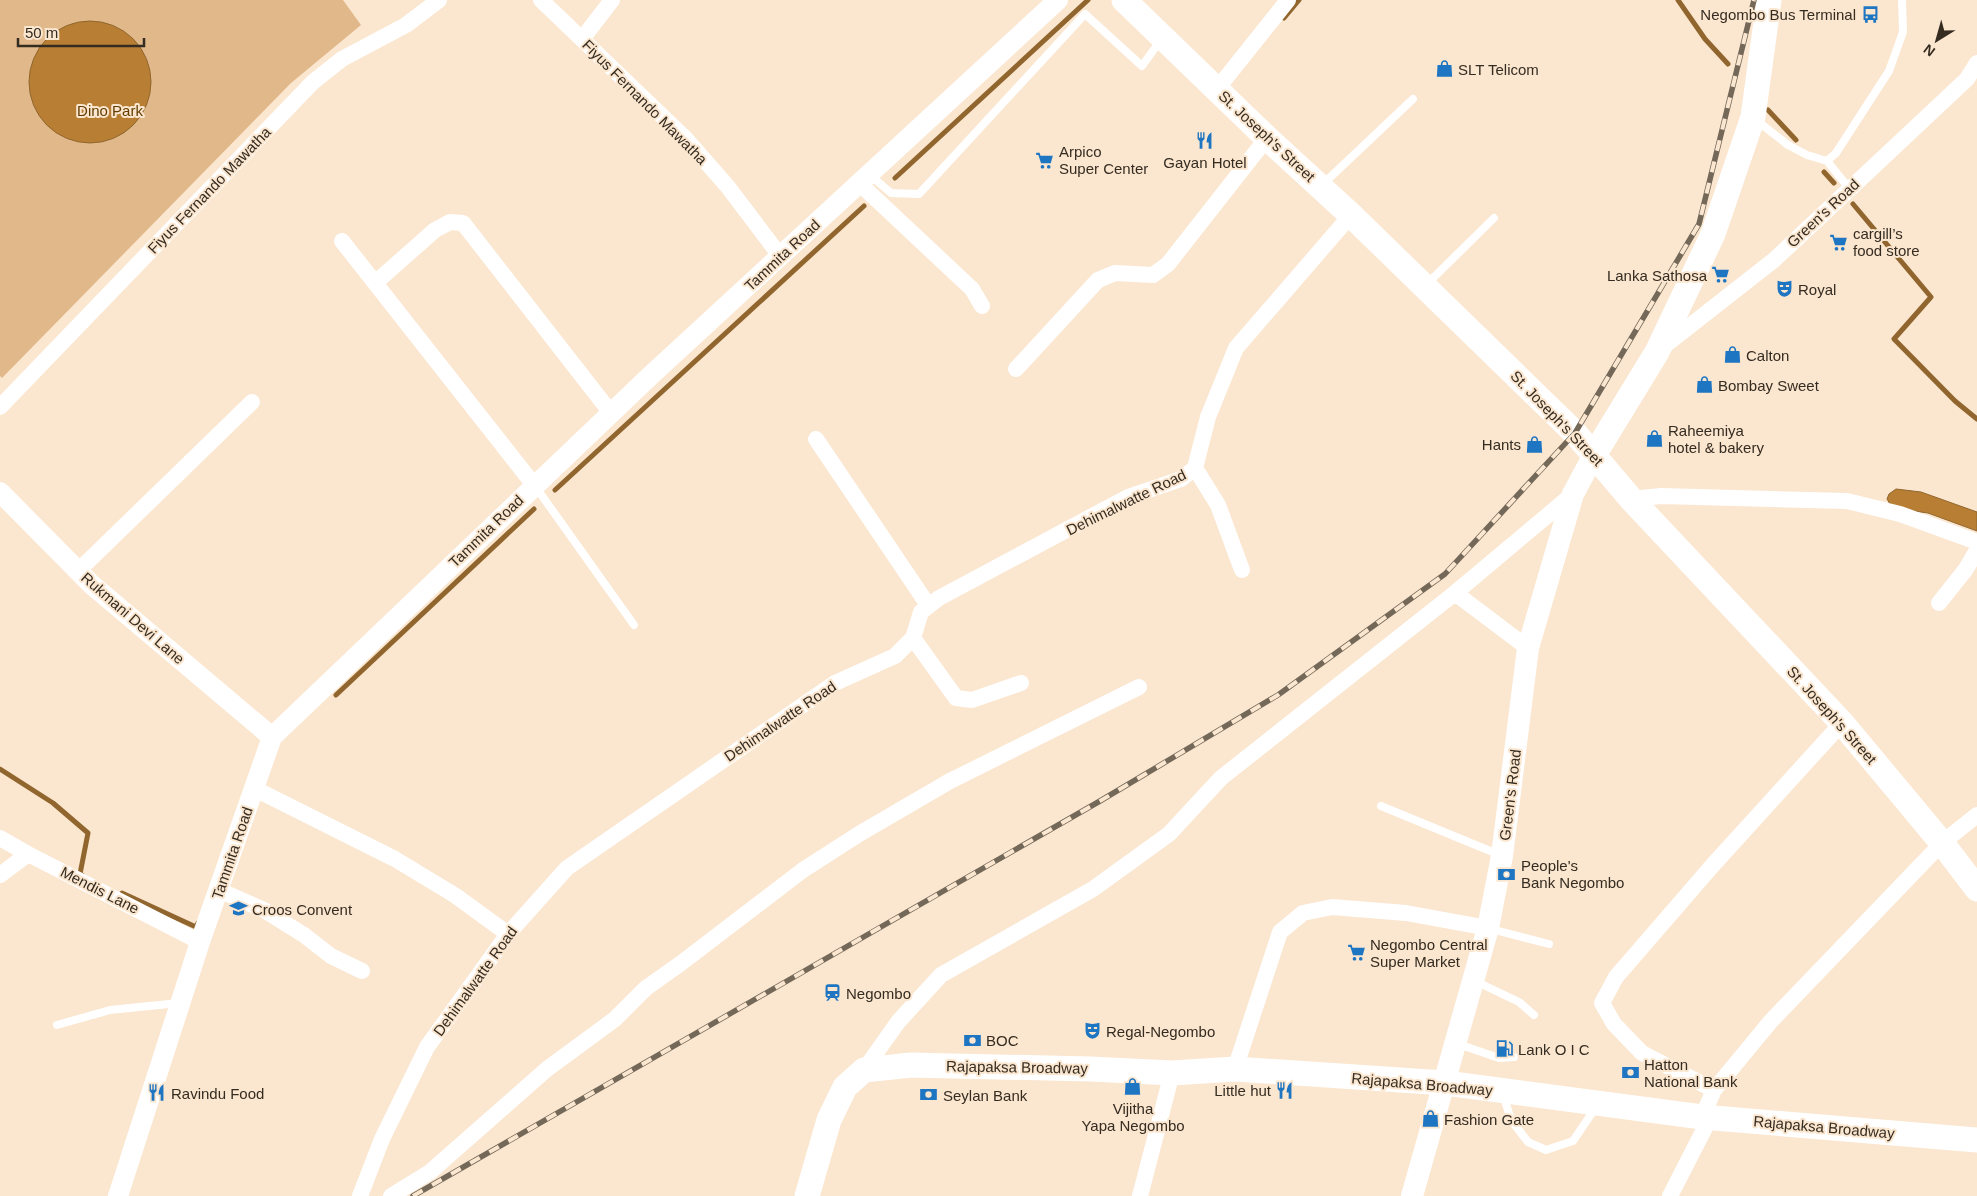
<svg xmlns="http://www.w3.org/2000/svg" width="1977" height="1196" font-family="Arial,sans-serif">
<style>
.green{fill:#e0b88a}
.water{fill:#b87f34;stroke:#91662e}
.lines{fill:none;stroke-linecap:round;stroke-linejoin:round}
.stream{stroke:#91662e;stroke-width:5}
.service{stroke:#fff;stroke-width:8}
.minor{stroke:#fff;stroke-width:16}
.tertiary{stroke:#fff;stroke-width:20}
.secondary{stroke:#fff;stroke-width:22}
.primary{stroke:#fff;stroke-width:25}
.rail-casing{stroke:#746859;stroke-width:5.5}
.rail{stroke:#fbe6cf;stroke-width:4;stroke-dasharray:11;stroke-linecap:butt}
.labels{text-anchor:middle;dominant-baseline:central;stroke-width:4;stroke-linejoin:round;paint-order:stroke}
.poi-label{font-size:15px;fill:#352c21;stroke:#fbe6cf;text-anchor:start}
.street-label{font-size:15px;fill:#352c21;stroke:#fbe6cf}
.park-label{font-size:15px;fill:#633d00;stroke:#fbe6cf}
</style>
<rect width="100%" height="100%" fill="#fbe6cf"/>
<path class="green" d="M0,0H343L361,25L291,83L2,378L0,376Z"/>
<path class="water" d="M29 82a61 61 0 1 1 122 0a61 61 0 1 1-122 0Z
M1896,489L1921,492L1977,512V531L1928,513L1900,509L1890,504L1887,499L1889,494Z"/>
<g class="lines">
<path class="stream" d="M1678,0L1705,39L1728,64
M1284,18L1299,0
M1768,110L1796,140
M1824,172L1834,183
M895,178L1088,0
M1853,204L1931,297L1894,339L1955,401L1977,419
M555,490L864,206
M336,695L534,509
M0,769L53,803L88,833L80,874L82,875
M122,893L196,927L198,923"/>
<path class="service" d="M1756,120L1788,145L1807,155L1827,161L1849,188
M1827,161L1836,153L1889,71L1903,32L1902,0
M870,175L891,193L919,194L1085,14L1142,66L1160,41
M1322,185L1413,99
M1426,285L1494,218
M535,486L634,625
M1381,806L1500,855
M1491,929L1549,944
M1475,981L1519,1002L1534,1015
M57,1025L110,1010L179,1003
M1458,1044L1499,1058L1514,1057
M1503,1094L1511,1120L1528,1142L1546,1150L1573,1141L1596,1107"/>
<path class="minor" d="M541,0L686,139L728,187L781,257
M582,39L612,0
M1217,89L1288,0
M860,184L972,289L982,306
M342,241L534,485
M375,283L435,230L450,222L463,223L611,413
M1663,347L1774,260L1967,79L1977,63
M1016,369L1098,280L1115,273L1153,275L1168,264L1267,138
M0,407L313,82L342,59L406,25L439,0
M816,439L928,605
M1195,468L1218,505L1242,570
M1631,499L1661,496L1847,501L1900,514L1977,542
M78,571L252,402
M1455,593L1528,648
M1939,603L1966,569L1977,550
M913,638L956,698L972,700L1021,683
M255,789L395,859L456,896L508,934
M0,838L28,854L200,942
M0,875L28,854
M219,890L264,910L304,935L331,956L362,971
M1235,1069L1280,932L1303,913L1332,907L1406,913L1488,928
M864,1070L898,1022L941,975L1093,889L1169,834L1221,778L1455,593L1573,494
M1714,1090L1642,1053L1614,1024L1602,1003L1616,977L1712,866L1842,723
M1702,1117L1714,1090L1771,1021L1942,843L1977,815
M360,1196L382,1139L427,1047L508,934L567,868L835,683L895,656L913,638L921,612L939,598L1128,497L1181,479L1195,468L1208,417L1236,348L1351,215
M391,1196L430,1172L547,1069L615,1019L646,988L680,964L803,870L859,834L950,781L1139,687
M1140,1196L1172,1073
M1670,1196L1710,1118"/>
<path class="tertiary" d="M0,492L91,584L272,737
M118,1196L200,942L272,737L649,377L1058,0"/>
<path class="secondary" d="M1412,1196L1488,928L1502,856L1528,648L1573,494L1594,455"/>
<path class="primary" d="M1124,0L1267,138L1351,215L1575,433L1631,499L1842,723L1942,843L1977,889
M1594,455L1657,352L1713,234L1753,117L1769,0
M807,1196L829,1120L845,1087L864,1070L911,1065L1090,1069L1172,1073L1235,1069L1445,1083L1702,1117L1977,1140"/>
<defs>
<path id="rail" d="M413,1196L1100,801L1278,695L1445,574L1575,433L1699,224L1754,0"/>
</defs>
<use href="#rail" class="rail-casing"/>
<use href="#rail" class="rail"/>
</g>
<defs>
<symbol id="bus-bare" viewBox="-9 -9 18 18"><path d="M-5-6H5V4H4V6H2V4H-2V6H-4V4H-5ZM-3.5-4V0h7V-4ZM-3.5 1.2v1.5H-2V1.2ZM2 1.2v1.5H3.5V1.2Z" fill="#1e75c2" stroke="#fbe6cf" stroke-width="2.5" paint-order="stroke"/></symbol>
<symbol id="shop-bare" viewBox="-9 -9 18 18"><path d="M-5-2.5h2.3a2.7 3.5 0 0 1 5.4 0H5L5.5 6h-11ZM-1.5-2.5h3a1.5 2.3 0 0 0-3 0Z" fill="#1e75c2" stroke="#fbe6cf" stroke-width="2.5" paint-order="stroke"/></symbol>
<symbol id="restaurant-bare" viewBox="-9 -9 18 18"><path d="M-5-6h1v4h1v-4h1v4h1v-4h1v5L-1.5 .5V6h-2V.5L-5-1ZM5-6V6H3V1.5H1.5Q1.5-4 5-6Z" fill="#1e75c2" stroke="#fbe6cf" stroke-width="2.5" paint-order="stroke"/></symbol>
<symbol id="supermarket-bare" viewBox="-9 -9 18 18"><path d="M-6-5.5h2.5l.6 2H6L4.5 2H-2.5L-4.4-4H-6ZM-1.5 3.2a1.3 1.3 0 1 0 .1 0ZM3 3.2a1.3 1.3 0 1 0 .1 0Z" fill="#1e75c2" stroke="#fbe6cf" stroke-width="2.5" paint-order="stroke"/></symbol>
<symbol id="theatre-bare" viewBox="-9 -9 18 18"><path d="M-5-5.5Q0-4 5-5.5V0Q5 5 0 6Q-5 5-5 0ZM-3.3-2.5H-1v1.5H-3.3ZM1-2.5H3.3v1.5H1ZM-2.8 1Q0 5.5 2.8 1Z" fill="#1e75c2" stroke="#fbe6cf" stroke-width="2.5" paint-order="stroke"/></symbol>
<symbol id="bank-bare" viewBox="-9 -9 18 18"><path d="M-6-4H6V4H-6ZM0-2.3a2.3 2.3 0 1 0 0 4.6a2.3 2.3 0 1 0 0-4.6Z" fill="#1e75c2" stroke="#fbe6cf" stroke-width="2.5" paint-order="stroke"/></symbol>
<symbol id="school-bare" viewBox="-9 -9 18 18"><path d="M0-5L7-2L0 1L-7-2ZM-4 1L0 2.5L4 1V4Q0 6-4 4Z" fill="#1e75c2" stroke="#fbe6cf" stroke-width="2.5" paint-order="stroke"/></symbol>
<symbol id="station-bare" viewBox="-9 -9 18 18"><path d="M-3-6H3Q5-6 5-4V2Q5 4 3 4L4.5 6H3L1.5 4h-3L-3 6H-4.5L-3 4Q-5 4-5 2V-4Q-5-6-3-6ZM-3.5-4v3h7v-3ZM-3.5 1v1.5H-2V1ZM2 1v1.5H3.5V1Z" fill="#1e75c2" stroke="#fbe6cf" stroke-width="2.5" paint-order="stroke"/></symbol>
<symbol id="fuel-bare" viewBox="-9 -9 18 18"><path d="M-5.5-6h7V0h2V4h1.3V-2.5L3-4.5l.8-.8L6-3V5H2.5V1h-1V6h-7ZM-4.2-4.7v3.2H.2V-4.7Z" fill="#1e75c2" stroke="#fbe6cf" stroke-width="2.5" paint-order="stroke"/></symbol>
</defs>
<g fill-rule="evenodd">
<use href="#bus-bare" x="1858" y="2" width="25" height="25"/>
<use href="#shop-bare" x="1432" y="56" width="25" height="25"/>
<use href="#restaurant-bare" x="1192" y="128" width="25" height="25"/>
<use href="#supermarket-bare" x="1032" y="148" width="25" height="25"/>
<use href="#supermarket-bare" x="1826" y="230" width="25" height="25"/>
<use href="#supermarket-bare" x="1708" y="262" width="25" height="25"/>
<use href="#theatre-bare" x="1772" y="276" width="25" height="25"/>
<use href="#shop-bare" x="1720" y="342" width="25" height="25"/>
<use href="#shop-bare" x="1692" y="372" width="25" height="25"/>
<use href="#shop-bare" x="1642" y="426" width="25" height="25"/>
<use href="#shop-bare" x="1522" y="432" width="25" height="25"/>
<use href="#bank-bare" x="1494" y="862" width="25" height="25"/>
<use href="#school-bare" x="226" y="896" width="25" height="25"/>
<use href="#supermarket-bare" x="1344" y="940" width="25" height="25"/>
<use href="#station-bare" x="820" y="980" width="25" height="25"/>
<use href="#theatre-bare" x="1080" y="1018" width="25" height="25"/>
<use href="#bank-bare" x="960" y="1028" width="25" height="25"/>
<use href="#fuel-bare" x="1492" y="1036" width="25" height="25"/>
<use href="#bank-bare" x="1618" y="1060" width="25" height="25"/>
<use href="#shop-bare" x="1120" y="1074" width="25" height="25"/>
<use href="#restaurant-bare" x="1272" y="1078" width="25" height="25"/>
<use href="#restaurant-bare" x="144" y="1080" width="25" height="25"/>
<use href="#bank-bare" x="916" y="1082" width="25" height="25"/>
<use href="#shop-bare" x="1418" y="1106" width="25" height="25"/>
</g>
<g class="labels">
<g class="poi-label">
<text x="1856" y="14" text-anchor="end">Negombo Bus Terminal</text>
<text x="1458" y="69">SLT Telicom</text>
<text x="1059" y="151">Arpico<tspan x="1059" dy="17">Super Center</tspan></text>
<text x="1205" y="162" text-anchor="middle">Gayan Hotel</text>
<text x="1853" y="233">cargill’s<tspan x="1853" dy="17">food store</tspan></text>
<text x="1707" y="275" text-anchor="end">Lanka Sathosa</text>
<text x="1798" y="289">Royal</text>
<text x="1746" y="355">Calton</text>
<text x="1718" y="385">Bombay Sweet</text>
<text x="1668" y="430">Raheemiya<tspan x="1668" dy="17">hotel &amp; bakery</tspan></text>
<text x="1521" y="444" text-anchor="end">Hants</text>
<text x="1521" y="865">People's<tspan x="1521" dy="17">Bank Negombo</tspan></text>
<text x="252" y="909">Croos Convent</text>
<text x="1370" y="944">Negombo Central<tspan x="1370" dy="17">Super Market</tspan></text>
<text x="846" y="993">Negombo</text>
<text x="1106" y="1031">Regal-Negombo</text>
<text x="986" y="1040">BOC</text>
<text x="1518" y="1049">Lank O I C</text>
<text x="1644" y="1064">Hatton<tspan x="1644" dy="17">National Bank</tspan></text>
<text x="1271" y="1090" text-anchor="end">Little hut</text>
<text x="171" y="1093">Ravindu Food</text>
<text x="943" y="1095">Seylan Bank</text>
<text x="1133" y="1108" text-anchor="middle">Vijitha<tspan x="1133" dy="17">Yapa Negombo</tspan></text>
<text x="1444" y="1119">Fashion Gate</text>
</g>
<g class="street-label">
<text transform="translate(645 102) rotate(45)">Fiyus Fernando Mawatha</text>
<text transform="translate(1267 136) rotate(43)">St. Joseph's Street</text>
<text transform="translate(209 190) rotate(-46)">Fiyus Fernando Mawatha</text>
<text transform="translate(1823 213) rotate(-43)">Green's Road</text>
<text transform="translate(782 255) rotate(-43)">Tammita Road</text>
<text transform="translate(1557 418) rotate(46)">St. Joseph's Street</text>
<text transform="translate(1126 502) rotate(-26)">Dehimalwatte Road</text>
<text transform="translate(486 531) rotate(-44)">Tammita Road</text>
<text transform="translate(133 618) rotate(41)">Rukmani Devi Lane</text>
<text transform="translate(1832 715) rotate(48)">St. Joseph's Street</text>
<text transform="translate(780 721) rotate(-34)">Dehimalwatte Road</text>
<text transform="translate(1510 795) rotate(-83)">Green's Road</text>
<text transform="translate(232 853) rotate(-71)">Tammita Road</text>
<text transform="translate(100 890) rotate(27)">Mendis Lane</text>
<text transform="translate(475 981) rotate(-54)">Dehimalwatte Road</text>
<text transform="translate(1017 1067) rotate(1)">Rajapaksa Broadway</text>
<text transform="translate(1422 1084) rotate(5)">Rajapaksa Broadway</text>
<text transform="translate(1824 1127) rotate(5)">Rajapaksa Broadway</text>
</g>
<g class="park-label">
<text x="110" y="110">Dino Park</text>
</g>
</g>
<g transform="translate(1937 40) rotate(217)" stroke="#fbe6cf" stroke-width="4" paint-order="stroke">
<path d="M0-4L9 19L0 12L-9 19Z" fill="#352c21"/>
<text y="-8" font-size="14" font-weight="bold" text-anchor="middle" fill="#352c21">N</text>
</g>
<path d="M18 38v8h126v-8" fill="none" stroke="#352c21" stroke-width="2.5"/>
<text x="25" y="38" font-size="15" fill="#352c21" stroke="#fbe6cf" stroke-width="4" paint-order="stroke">50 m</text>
</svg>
